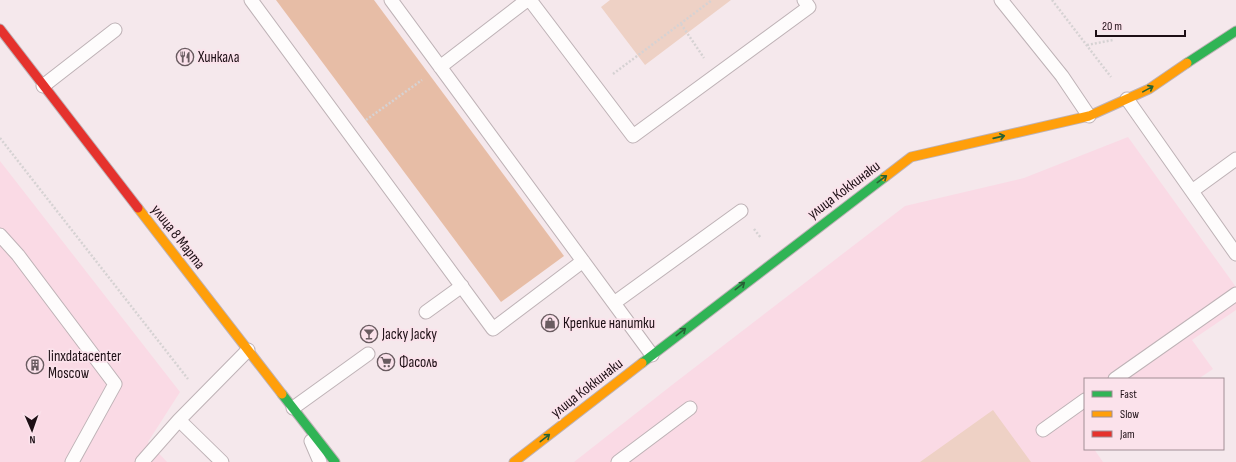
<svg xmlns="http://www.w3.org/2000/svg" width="1236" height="462" font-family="'Sofia Sans Condensed',sans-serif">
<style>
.built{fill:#fadae5}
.green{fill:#eed1c5}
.forest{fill:#e7bda6}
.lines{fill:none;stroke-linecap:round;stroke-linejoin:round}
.lane-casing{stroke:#beb2b6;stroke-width:15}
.fast-casing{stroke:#beb2b6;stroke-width:11}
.slow-casing{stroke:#beb2b6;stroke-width:11}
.jam-casing{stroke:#beb2b6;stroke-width:11}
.path{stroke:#d6d2d3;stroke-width:2.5;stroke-dasharray:2 2;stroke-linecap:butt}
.lane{stroke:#fefcfc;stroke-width:13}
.fast{stroke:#30b455;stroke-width:9}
.slow{stroke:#ff9f0a;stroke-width:9}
.jam{stroke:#e5322d;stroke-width:9}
.oneway{stroke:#266235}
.labels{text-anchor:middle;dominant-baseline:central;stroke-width:3.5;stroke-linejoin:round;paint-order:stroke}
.poi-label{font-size:15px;fill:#1d0f15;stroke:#fbe2eb;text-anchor:start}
.street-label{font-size:15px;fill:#1d0f15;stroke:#fbe2eb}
</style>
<rect width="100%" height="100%" fill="#f5e8ec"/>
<path class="built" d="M1128,137L1236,287V310L1192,340L1213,369L1198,379H1085V449H1094L1103,462H574L672,385L905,206L1024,178Z
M0,161L180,392L148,442L167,462H0Z"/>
<path class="green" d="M610,0H731L645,65L601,7Z
M993,410L1031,462H920Z"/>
<path class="forest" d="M276,0H374L564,256L501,302Z"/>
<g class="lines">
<defs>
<path id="lane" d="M251,0L493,329L583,261
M391,0L652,355
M530,0L633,136L809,7L804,0
M1001,0L1062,76L1089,116
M440,67L527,0
M43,86L115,30
M1127,99L1236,254
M1192,191L1236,159
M0,235L18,255L115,384L72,462
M614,303L741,211
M426,312L462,286
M1115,379L1236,294
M293,408L368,354
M179,420L222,462
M1043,430L1085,400
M311,441L320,462
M142,462L179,420L248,350
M618,462L690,408"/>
<path id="fast" d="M1187,63L1236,31
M642,363L885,177
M282,394L335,462"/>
<path id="slow" d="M885,177L911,157L1089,116L1149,89L1187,63
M138,208L282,394
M514,462L642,363"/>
<path id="jam" d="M0,29L138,208"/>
</defs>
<use href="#lane" class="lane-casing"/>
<use href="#fast" class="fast-casing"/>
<use href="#slow" class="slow-casing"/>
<use href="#jam" class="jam-casing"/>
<path class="path" d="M1052,0L1111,77
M681,24L704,58
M1087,45L1113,40
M613,74L712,0
M366,120L422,80
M0,138L188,379
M754,229L761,238"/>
<use href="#lane" class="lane"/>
<use href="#fast" class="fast"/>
<use href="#slow" class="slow"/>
<use href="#jam" class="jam"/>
</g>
<defs><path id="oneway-shaft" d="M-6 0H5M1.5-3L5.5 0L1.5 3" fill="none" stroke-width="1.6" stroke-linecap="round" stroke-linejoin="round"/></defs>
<g class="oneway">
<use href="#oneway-shaft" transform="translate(1148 89) rotate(-29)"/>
<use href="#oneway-shaft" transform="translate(999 137) rotate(-13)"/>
<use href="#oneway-shaft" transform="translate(882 179) rotate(-37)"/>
<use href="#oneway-shaft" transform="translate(740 286) rotate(-38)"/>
<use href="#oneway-shaft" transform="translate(681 332) rotate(-38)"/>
<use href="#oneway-shaft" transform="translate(545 438) rotate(-38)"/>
</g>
<defs>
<symbol id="restaurant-ring" viewBox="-11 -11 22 22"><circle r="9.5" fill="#fbe2eb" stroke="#695b60" stroke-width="1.5"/><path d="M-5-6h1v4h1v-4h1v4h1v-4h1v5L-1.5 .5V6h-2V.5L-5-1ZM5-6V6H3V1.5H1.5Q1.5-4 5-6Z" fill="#695b60"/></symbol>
<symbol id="shop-ring" viewBox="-11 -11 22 22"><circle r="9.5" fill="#fbe2eb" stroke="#695b60" stroke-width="1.5"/><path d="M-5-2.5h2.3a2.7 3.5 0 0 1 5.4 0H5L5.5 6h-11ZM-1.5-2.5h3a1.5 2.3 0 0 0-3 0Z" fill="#695b60"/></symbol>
<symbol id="bar-ring" viewBox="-11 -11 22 22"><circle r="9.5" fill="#fbe2eb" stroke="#695b60" stroke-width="1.5"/><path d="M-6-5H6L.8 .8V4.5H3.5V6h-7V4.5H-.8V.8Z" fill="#695b60"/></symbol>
<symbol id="supermarket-ring" viewBox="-11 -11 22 22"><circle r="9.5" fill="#fbe2eb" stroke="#695b60" stroke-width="1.5"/><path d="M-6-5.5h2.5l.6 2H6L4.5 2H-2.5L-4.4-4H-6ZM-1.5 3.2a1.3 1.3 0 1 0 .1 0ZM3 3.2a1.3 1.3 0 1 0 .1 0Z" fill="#695b60"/></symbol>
<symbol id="building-ring" viewBox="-11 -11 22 22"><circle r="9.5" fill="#fbe2eb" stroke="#695b60" stroke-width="1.5"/><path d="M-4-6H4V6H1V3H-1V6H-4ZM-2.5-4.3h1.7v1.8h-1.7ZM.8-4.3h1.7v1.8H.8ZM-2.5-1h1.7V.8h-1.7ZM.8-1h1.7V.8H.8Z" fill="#695b60"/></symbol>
</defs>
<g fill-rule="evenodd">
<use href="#restaurant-ring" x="175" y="47" width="20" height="20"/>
<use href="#shop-ring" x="540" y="313" width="20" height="20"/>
<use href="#bar-ring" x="359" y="324" width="20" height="20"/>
<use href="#supermarket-ring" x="376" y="352" width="20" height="20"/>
<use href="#building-ring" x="25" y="355" width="20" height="20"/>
</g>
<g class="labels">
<g class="poi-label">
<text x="198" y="57">Хинкала</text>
<text x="563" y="323">Крепкие напитки</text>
<text x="382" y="334">Jacky Jacky</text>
<text x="48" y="356">linxdatacenter<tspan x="48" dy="17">Moscow</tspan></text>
<text x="399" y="362">Фасоль</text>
</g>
<g class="street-label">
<text transform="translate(844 190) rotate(-37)">улица Коккинаки</text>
<text transform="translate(178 237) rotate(52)">улица 8 Марта</text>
<text transform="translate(587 388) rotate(-38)">улица Коккинаки</text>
</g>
</g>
<rect x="1084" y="378" width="140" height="72" fill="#fbe2eb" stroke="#a28e95"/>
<rect x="1092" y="391" width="20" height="6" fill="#30b455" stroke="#a28e95"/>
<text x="1120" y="398" font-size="12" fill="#1d0f15">Fast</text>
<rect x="1092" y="411" width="20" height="6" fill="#ff9f0a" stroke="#a28e95"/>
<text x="1120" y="418" font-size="12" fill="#1d0f15">Slow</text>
<rect x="1092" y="431" width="20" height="6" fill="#e5322d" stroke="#a28e95"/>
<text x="1120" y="438" font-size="12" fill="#1d0f15">Jam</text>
<g transform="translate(32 430) rotate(178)" stroke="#fbe2eb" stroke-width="3" paint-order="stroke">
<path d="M0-3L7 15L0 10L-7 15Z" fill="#1d0f15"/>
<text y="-6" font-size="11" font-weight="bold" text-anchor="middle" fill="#1d0f15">N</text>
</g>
<path d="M1096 30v6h89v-6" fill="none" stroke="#1d0f15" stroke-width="2"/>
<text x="1102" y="30" font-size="12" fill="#1d0f15" stroke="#fbe2eb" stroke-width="3" paint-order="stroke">20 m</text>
</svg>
